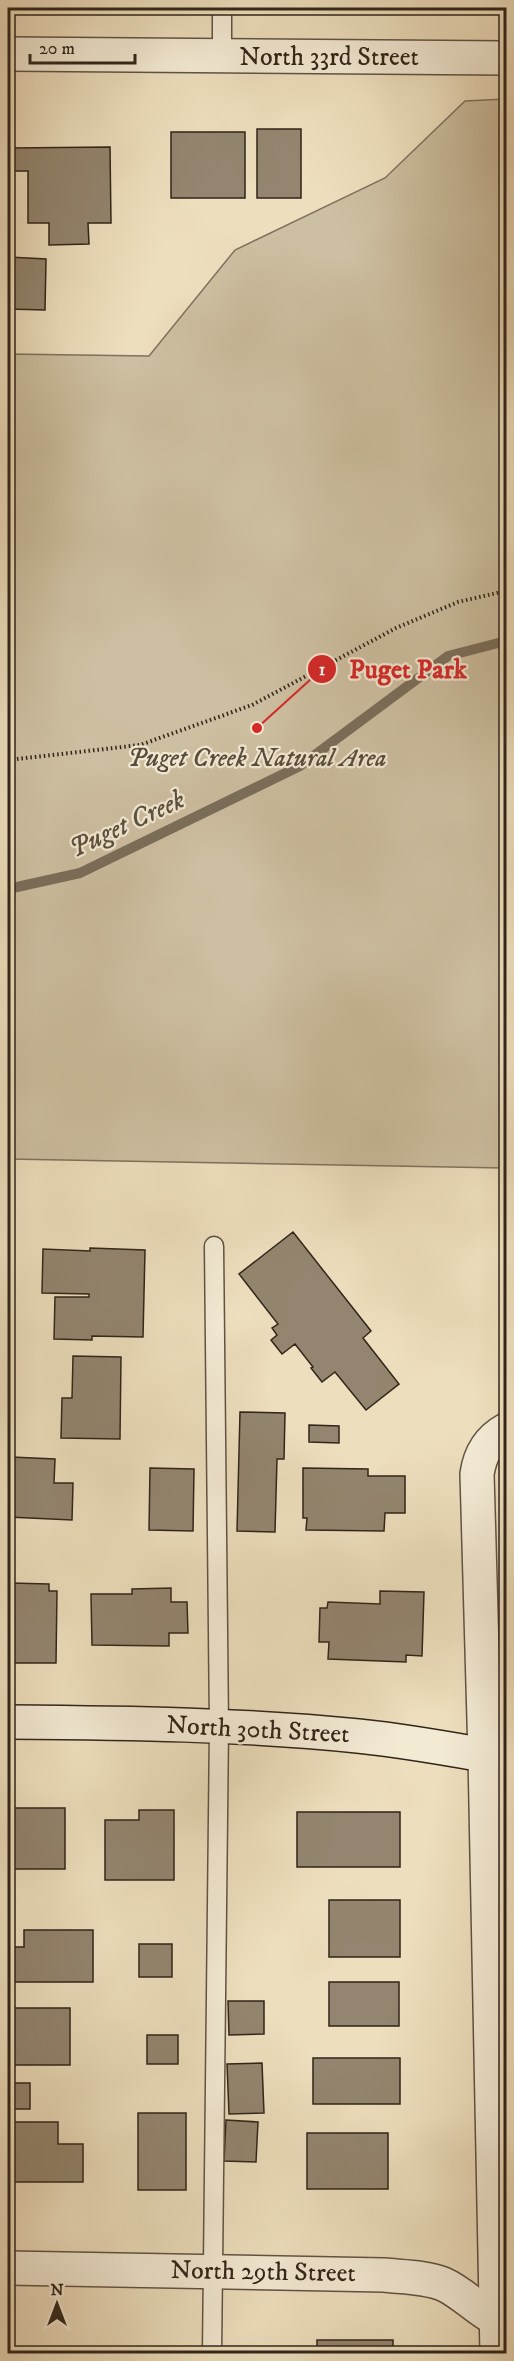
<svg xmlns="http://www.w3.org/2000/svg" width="514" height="2361" font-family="'IM FELL DW Pica',serif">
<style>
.green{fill:#cdbfa1;stroke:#7f725e;stroke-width:1.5}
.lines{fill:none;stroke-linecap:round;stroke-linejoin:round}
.stream{stroke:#7b6e5b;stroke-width:10}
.building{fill:#93856f;stroke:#31251a;stroke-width:1.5}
.service-casing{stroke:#605343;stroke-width:21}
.minor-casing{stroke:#605343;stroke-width:36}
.tertiary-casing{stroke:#605343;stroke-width:36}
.secondary-casing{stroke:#31251a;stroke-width:36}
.path{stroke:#31251a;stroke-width:4;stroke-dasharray:1.5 3;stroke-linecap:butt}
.service{stroke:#f3ead4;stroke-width:18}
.minor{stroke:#f3ead4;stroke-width:33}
.tertiary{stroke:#f3ead4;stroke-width:33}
.secondary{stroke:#f3ead4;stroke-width:33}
.labels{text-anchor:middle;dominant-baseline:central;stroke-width:4.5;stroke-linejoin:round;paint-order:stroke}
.street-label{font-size:26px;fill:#31251a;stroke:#f3ead4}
.park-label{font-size:26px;font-style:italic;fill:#584c3c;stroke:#f3ead4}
.water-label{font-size:27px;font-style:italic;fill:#5c5040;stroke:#f3ead4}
.leader{fill:none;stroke:#d62828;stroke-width:2}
.callout-dot{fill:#d62828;stroke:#f3ead4;stroke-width:2}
.mark-label{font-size:18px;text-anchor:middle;font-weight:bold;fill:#fff}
.callout-label{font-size:27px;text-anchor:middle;font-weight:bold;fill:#d62828;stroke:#f3ead4;stroke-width:4.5;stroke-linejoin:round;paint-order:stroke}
</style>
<rect width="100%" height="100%" fill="#eddebd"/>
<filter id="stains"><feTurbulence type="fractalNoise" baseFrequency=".00333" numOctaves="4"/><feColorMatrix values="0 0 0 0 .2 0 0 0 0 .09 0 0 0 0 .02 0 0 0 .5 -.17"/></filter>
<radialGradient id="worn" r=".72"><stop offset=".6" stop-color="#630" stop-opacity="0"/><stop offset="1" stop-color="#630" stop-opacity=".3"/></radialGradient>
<path class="green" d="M506,99V1296H502L504,1168L8,1159V354L149,356L235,250L385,178L465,101Z"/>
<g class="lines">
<path class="stream" d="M8,889L80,873L300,766L448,656L506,641"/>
</g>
<path class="building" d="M257,129H301V198H257Z
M171,132H245V198H171Z
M110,147L111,223H88L89,244L49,245V223H28V171H10V148Z
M8,257L46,259L45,310L8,309Z
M293,1232L371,1331L363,1338L399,1384L366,1410L335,1372L322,1382L311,1368L313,1367L295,1344L282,1354L271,1340L277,1335L272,1328L278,1324L239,1274Z
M90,1248L145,1250L143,1337L92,1336V1340L54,1339L55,1297H89V1294L42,1293L43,1249L90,1251Z
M73,1356L121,1357L120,1439L61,1438L62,1398H72Z
M240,1412L285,1413L284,1459H277L275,1532L237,1531Z
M309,1425L339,1426V1443L309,1442Z
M11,1457L55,1459L54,1483H73L72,1520L8,1517V1476H10Z
M150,1468L194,1469L193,1531L149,1530Z
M303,1468L368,1469V1476H405V1513H385L384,1531L306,1530L307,1518H303Z
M10,1583L49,1584V1591H57L56,1663H8V1589H10Z
M171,1588V1602H187L188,1633H169V1646L92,1645L91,1594H132V1589Z
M380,1591L424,1592L422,1656L406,1655V1662L328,1659L329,1642H319L320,1608H327L328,1602L380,1604Z
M8,1808H65V1869H8Z
M139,1810H174V1880H105V1820H139Z
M297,1812H400V1867H297Z
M329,1900H400V1957H329Z
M24,1930H93V1982H8V1947H24Z
M139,1944H172V1977H139Z
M329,1982H399V2026H329Z
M228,2001H264V2034L229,2035Z
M12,2008H70V2065H12Z
M147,2035H178V2064H147Z
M313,2058H400V2104H313Z
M262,2063L264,2113L229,2114L227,2064Z
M8,2083H30V2109H8Z
M138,2113H186V2190H138Z
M226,2120L258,2122L256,2162L224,2161Z
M8,2122H58V2144H83V2182H8Z
M307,2133H388V2189H307Z
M317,2340H393V2354H317Z
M123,2350H184V2354H123Z
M8,2353H87V2354H8Z"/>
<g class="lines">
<defs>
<path id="service" d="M222,56V8
M212,2354L219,1727L214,1246"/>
<path id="minor" d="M8,54L506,58
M485,1755L477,1474C480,1454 488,1440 506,1430
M8,2268L384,2275C403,2277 426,2277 443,2284C466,2294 483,2317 506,2322"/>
<path id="tertiary" d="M485,1755L497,2354"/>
<path id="secondary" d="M8,1722C124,1723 242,1724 358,1736C408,1741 457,1750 506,1759"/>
</defs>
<use href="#service" class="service-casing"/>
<use href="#minor" class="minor-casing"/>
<use href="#tertiary" class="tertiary-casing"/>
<use href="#secondary" class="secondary-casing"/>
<path class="path" d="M8,760L140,745L252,705L396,628L458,602L506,591"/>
<use href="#service" class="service"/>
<use href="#minor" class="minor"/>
<use href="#tertiary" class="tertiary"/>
<use href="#secondary" class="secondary"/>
</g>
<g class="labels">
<g class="street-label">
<text x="329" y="57">North 33rd Street</text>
<text transform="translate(258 1730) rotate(3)">North 30th Street</text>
<text transform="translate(263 2272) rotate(1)">North 29th Street</text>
</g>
<g class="park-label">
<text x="257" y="758">Puget Creek Natural Area</text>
</g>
<g class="water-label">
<text transform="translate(127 824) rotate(-25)">Puget Creek</text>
</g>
</g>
<path class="leader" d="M257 728L322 669"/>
<g class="callout-dot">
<circle cx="257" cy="728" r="6"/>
<circle cx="322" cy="669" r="15"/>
</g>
<g class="mark-label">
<text x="322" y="675">1</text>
</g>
<g class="callout-label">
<text x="408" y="678">Puget Park</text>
</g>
<rect width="514" height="2361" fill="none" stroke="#eddebd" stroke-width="30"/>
<rect x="9" y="9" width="496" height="2343" fill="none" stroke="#31251a" stroke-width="3"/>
<rect x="15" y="15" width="484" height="2331" fill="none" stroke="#31251a" stroke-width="1.5"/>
<g transform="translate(57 2304)" stroke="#f3ead4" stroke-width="4.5" paint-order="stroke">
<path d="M0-4.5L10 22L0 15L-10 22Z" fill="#31251a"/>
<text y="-9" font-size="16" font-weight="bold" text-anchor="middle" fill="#31251a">N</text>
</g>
<path d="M30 54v9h105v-9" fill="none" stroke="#31251a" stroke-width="3"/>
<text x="39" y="54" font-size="18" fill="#31251a" stroke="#f3ead4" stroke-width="4.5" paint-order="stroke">20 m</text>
<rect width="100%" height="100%" filter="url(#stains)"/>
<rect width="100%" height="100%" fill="url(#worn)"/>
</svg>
